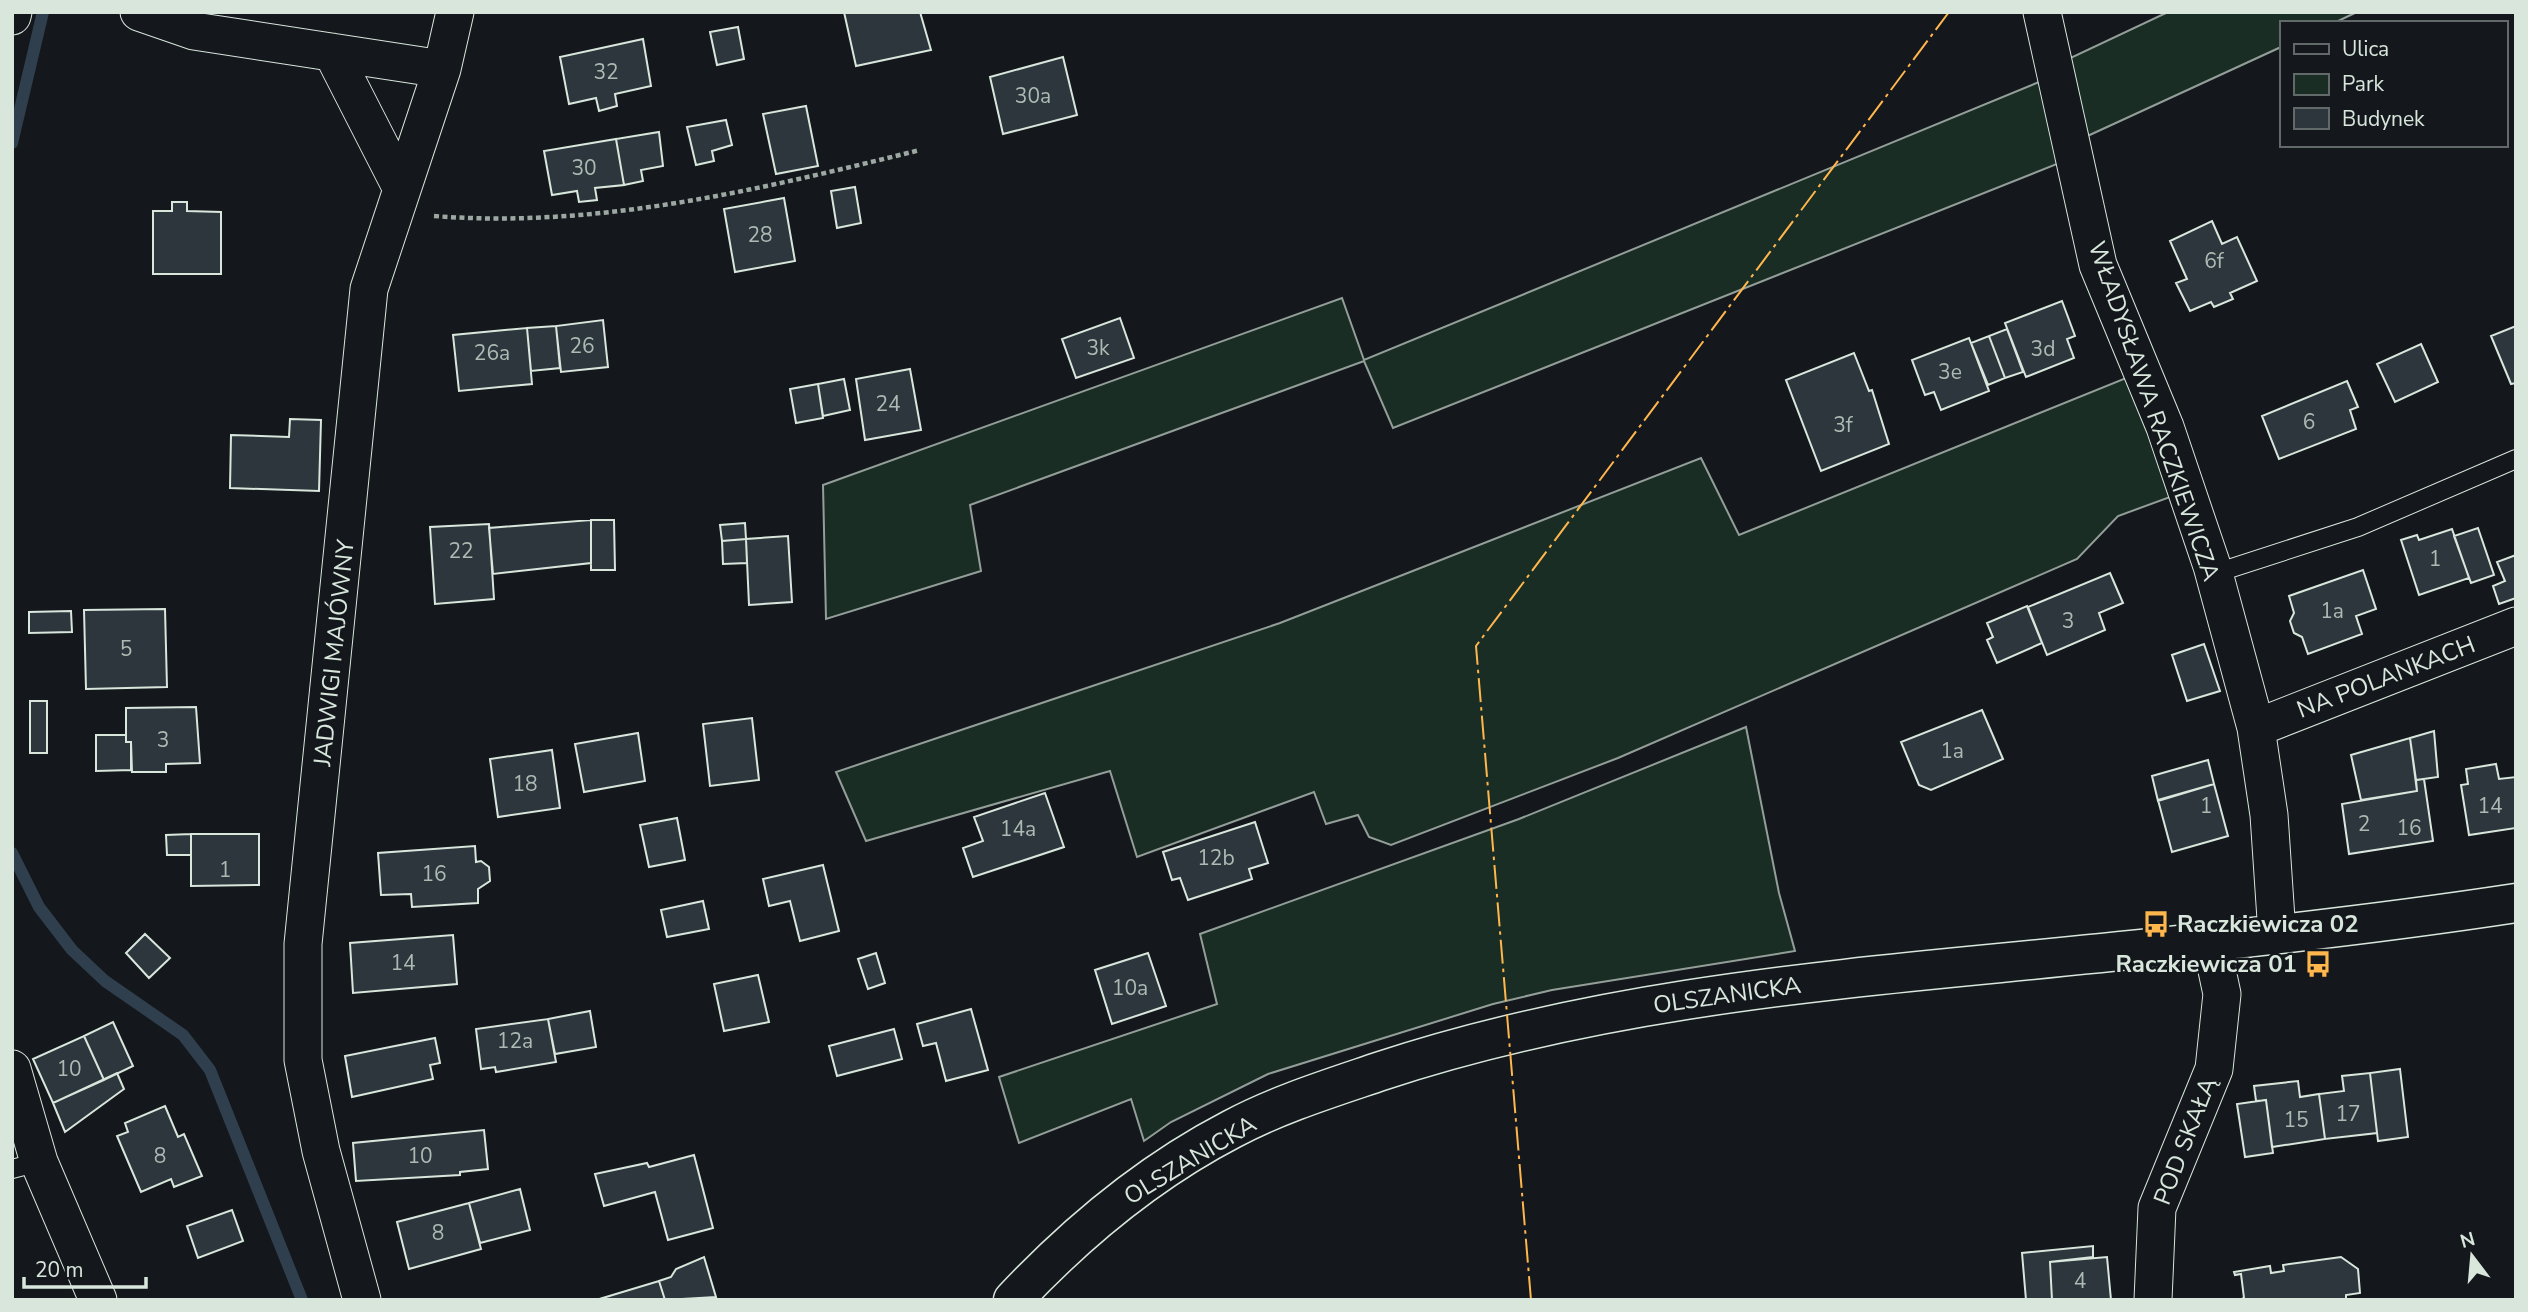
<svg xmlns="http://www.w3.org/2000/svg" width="2528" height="1312" font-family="'Nunito Sans',sans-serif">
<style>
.green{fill:#1a2d24;stroke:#939e99;stroke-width:2}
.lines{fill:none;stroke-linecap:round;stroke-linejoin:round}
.stream{stroke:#2f3f4d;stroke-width:12}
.building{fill:#2c363c;stroke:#d8e6dc;stroke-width:2}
.lane-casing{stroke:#d8e6dc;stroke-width:20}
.street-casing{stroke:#d8e6dc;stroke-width:39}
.secondary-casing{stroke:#d8e6dc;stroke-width:41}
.path{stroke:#9da8a2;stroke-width:4.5;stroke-dasharray:5 3.5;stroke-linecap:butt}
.lane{stroke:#14181c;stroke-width:18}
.street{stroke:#14181c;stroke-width:37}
.secondary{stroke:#14181c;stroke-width:38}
.power{stroke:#ffb74d;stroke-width:2;stroke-dasharray:24 5 3.5 5;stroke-linecap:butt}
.labels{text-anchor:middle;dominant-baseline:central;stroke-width:5;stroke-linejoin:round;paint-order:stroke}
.number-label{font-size:21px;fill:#adbab4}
.street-label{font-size:24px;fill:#d8e6dc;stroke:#14181c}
.poi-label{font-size:24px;font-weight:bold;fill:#d8e6dc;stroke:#14181c;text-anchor:start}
</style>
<rect width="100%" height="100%" fill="#14181c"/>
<path class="green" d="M2168,12H2357L2334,23H2281V47L2081,139L2064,61Z
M2044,80L2062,162L1393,428L1364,361L970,505L981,571L826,619L823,485L1342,298L1364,360Z
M2131,376L2173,496L2118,516L2077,559L1618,758L1391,845L1369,837L1358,815L1326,824L1314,792L1137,857L1110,771L866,841L836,772L1280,623L1701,458L1739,535Z
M1746,727L1779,893L1795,951L1552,990L1493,1004L1268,1074L1171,1122L1144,1141L1131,1099L1019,1143L999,1077L1217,1004L1200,934L1519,819Z"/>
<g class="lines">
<path class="stream" d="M12,143L43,12
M12,853L39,907L72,950L105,981L183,1035L210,1070L302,1300"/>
</g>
<path class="building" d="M844,12H920L931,50L856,66Z
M738,27L744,59L717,65L710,32Z
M643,39L651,86L615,94L617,106L599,111L596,98L569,104L560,57Z
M1063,57L1077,115L1003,134L990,77Z
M806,106L818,166L776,174L763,114Z
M726,120L732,145L712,151L714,161L696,165L687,127Z
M659,132L663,166L641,170L643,181L624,185L616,139Z
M616,139L624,185L595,188L597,200L579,202L577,191L552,195L544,151Z
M855,187L861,223L837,228L831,191Z
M784,198L795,261L735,272L724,209Z
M172,202H187V211L221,212V274H153V211H172Z
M2212,221L2222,244L2237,237L2257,281L2230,293L2233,299L2214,307L2211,302L2190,311L2176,283L2187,279L2170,241Z
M2062,301L2075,336L2067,339L2074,358L2026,377L2005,323Z
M1120,318L1134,358L1076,378L1062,339Z
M603,320L608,367L561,372L556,326Z
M556,326L560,368L531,371L527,328Z
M2516,326V383L2511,384L2491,336Z
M527,328L532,384L459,391L453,335Z
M2007,329L2023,372L2005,378L1989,336Z
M1989,336L2005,378L1988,385L1971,343Z
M1969,338L1989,391L1941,410L1934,392L1925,395L1912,360Z
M2421,344L2438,382L2395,402L2377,364Z
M1854,353L1869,391L1872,390L1889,444L1821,471L1786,380Z
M910,369L921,430L865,440L856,379Z
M844,379L850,410L823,416L818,384Z
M2347,381L2358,407L2350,410L2356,429L2279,459L2262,416Z
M818,384L823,418L796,423L790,389Z
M290,419L321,420L319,491L230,488L231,435L289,437Z
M591,520H614L615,570H591Z
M591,520V563L493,574L489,528Z
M745,523L746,539L722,541L720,525Z
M489,524L494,599L435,604L430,527Z
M2478,528L2494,575L2471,583L2454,536Z
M2452,529L2469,578L2419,595L2401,540L2417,535L2419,540Z
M788,536L792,602L749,605L746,539Z
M746,539L747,563L723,564L722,541Z
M2516,555V598L2499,604L2493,586L2505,581L2497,562Z
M2363,570L2376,609L2356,616L2362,634L2308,654L2302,637L2294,633L2290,621L2294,613L2289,596Z
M2110,573L2123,603L2099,613L2105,630L2047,655L2028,607Z
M2027,606L2042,643L1997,663L1987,640L1993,637L1987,623Z
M165,609L167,687L86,689L84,610Z
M71,611L72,632L29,633V612Z
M2204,644L2220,691L2187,701L2172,655Z
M30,701H47V753H30Z
M196,707L200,763L166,764V772H132L131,742H126V708Z
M1982,710L2003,759L1931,790L1919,785L1901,742Z
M752,718L759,780L710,786L703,724Z
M2434,731L2438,777L2416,780L2410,738Z
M638,733L645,781L584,792L575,744Z
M96,735H126V742H131V770L96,771Z
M2410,738L2417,791L2361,800L2351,755Z
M552,750L560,808L498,817L490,759Z
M2208,760L2214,784L2158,801L2152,776Z
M2496,764L2499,779L2516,777V828L2469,835L2461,785L2468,784L2466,769Z
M2424,779L2433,841L2349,854L2342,804L2417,791L2416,780Z
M2214,784L2228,836L2172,852L2158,800Z
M1045,793L1064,847L973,877L963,848L983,841L974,817Z
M677,818L685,860L649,867L640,825Z
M1255,822L1268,863L1249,869L1252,879L1188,900L1180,878L1172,880L1163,852Z
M191,834H259V885L191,886Z
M191,834V855H167L166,835Z
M475,846L476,862L481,861L489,867L490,881L478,889V903L412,907L411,894L381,895L378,853Z
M823,865L839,931L800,941L790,901L769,906L763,879Z
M703,901L709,929L667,937L661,910Z
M145,934L170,958L149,978L126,953Z
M453,935L457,984L353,993L350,943Z
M876,953L885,983L868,989L858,959Z
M1148,953L1166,1006L1112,1024L1095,970Z
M758,975L769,1022L724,1031L714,984Z
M971,1009L988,1070L946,1081L936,1043L923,1046L917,1024Z
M590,1011L596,1047L555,1054L548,1019Z
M548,1019L556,1062L496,1072L495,1067L481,1069L476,1029Z
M113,1022L133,1066L104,1080L84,1036Z
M894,1029L902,1059L837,1076L829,1046Z
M84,1036L104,1080L53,1103L33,1059Z
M435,1038L440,1063L430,1065L433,1079L352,1097L345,1056Z
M2400,1069L2408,1137L2378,1141L2370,1073Z
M117,1073L124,1089L65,1132L53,1103Z
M2370,1073L2377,1133L2325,1139L2319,1094L2344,1091L2342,1076Z
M2298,1081L2300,1097L2319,1094L2325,1139L2272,1147L2266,1100L2256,1101L2254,1086Z
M2266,1100L2273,1153L2245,1157L2237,1104Z
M165,1106L178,1137L184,1134L202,1176L174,1187L171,1179L141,1192L117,1136L128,1132L125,1123Z
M484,1130L488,1169L460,1172V1175L356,1181L353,1143Z
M694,1155L713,1228L668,1240L655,1192L604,1206L595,1174L647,1163L649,1167Z
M520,1189L530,1230L480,1243L469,1203Z
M469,1203L481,1249L409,1269L397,1222Z
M232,1210L243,1241L198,1258L187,1226Z
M2093,1246V1257L2050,1262L2052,1300H2026L2022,1253Z
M704,1257L716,1297L665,1300L659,1281L671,1277L676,1269Z
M2107,1257L2111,1300H2052L2050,1262Z
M2341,1257L2358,1269L2360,1293L2346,1295V1300H2239L2244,1298L2241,1274L2235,1275L2234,1272L2270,1266L2271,1273L2284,1271L2283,1265Z
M659,1281L665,1300H596Z"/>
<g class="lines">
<defs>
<path id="lane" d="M2213,574L2358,527L2516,459
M12,1169L39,1162"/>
<path id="street" d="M139,12L194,31L442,69
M2042,12L2098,265L2165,427L2212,566L2256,728L2269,815L2277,934
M12,16L13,12
M332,52L402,189
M2256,728L2516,626
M12,1069L39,1162L98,1300
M362,1300L321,1151L303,1060V944L369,289L442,69L455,12
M2153,1300L2157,1208L2214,1069L2222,994L2211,942"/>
<path id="secondary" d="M1013,1300C1077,1232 1149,1172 1232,1129C1279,1104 1331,1088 1381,1071C1581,1005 1791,983 2000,963C2173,946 2345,929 2516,903"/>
</defs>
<use href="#lane" class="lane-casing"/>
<use href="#street" class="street-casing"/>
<use href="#secondary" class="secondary-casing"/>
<path class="path" d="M434,216C598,229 762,189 920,150"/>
<use href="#lane" class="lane"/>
<use href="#street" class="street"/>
<use href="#secondary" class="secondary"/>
<path class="power" d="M1531,1300L1476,646L1949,12"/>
</g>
<defs>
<symbol id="bus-bare" viewBox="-9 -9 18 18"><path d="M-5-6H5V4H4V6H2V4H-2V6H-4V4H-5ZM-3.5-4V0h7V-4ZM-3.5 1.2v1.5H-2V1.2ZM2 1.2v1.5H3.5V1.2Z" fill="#ffb74d" stroke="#14181c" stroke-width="2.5" paint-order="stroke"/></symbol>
</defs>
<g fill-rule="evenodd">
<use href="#bus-bare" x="2137" y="905" width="38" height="38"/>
<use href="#bus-bare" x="2299" y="945" width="38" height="38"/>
</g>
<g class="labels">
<g class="number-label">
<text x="606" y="72">32</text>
<text x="1033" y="96">30a</text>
<text x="584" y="168">30</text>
<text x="760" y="235">28</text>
<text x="2214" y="261">6f</text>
<text x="582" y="346">26</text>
<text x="1098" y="348">3k</text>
<text x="2043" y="349">3d</text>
<text x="492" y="353">26a</text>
<text x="1950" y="372">3e</text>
<text x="888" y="404">24</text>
<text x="2309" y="422">6</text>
<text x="1843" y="425">3f</text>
<text x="461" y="551">22</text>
<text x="2435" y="559">1</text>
<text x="2332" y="611">1a</text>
<text x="2068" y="621">3</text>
<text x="126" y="649">5</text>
<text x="163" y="740">3</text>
<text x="1952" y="751">1a</text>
<text x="525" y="784">18</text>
<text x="2206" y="806">1</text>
<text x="2490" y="806">14</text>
<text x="2364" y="824">2</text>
<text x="2409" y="828">16</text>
<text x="1018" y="829">14a</text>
<text x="1216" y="858">12b</text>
<text x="225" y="870">1</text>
<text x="434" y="874">16</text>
<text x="403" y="963">14</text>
<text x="1130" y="988">10a</text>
<text x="515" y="1041">12a</text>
<text x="69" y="1069">10</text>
<text x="2348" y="1114">17</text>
<text x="2296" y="1120">15</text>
<text x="160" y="1156">8</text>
<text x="420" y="1156">10</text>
<text x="438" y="1233">8</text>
<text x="2080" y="1281">4</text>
</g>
<g class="street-label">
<text transform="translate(2154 411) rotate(71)">WŁADYSŁAWA RACZKIEWICZA</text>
<text transform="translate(334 653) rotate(-84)">JADWIGI MAJÓWNY</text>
<text transform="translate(2386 677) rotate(-21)">NA POLANKACH</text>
<text transform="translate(1727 995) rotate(-8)">OLSZANICKA</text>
<text transform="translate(2185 1141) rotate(-69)">POD SKAŁĄ</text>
<text transform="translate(1190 1160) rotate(-31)">OLSZANICKA</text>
</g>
<g class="poi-label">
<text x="2177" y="924">Raczkiewicza 02</text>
<text x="2297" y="964" text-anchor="end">Raczkiewicza 01</text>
</g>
</g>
<rect width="2528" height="1312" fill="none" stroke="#d8e6dc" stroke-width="28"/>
<rect x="2280" y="21" width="228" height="126" fill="#14181c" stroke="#626a69" stroke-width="2"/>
<rect x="2294" y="44" width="35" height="10" fill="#14181c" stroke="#626a69" stroke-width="2"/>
<text x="2342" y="56" font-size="21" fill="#d8e6dc">Ulica</text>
<rect x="2294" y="74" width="35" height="21" fill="#1a2d24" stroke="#626a69" stroke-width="2"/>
<text x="2342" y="91" font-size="21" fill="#d8e6dc">Park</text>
<rect x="2294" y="108" width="35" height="21" fill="#2c363c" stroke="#626a69" stroke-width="2"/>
<text x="2342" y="126" font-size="21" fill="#d8e6dc">Budynek</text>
<g transform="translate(2472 1256) rotate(344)" stroke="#14181c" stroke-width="5" paint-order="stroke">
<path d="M0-5L12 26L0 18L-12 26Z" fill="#d8e6dc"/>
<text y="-10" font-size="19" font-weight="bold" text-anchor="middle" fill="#d8e6dc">N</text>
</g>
<path d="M24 1277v10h122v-10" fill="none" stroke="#d8e6dc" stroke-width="3.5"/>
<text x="35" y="1277" font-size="21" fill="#d8e6dc" stroke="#14181c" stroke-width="5" paint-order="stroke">20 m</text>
</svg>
